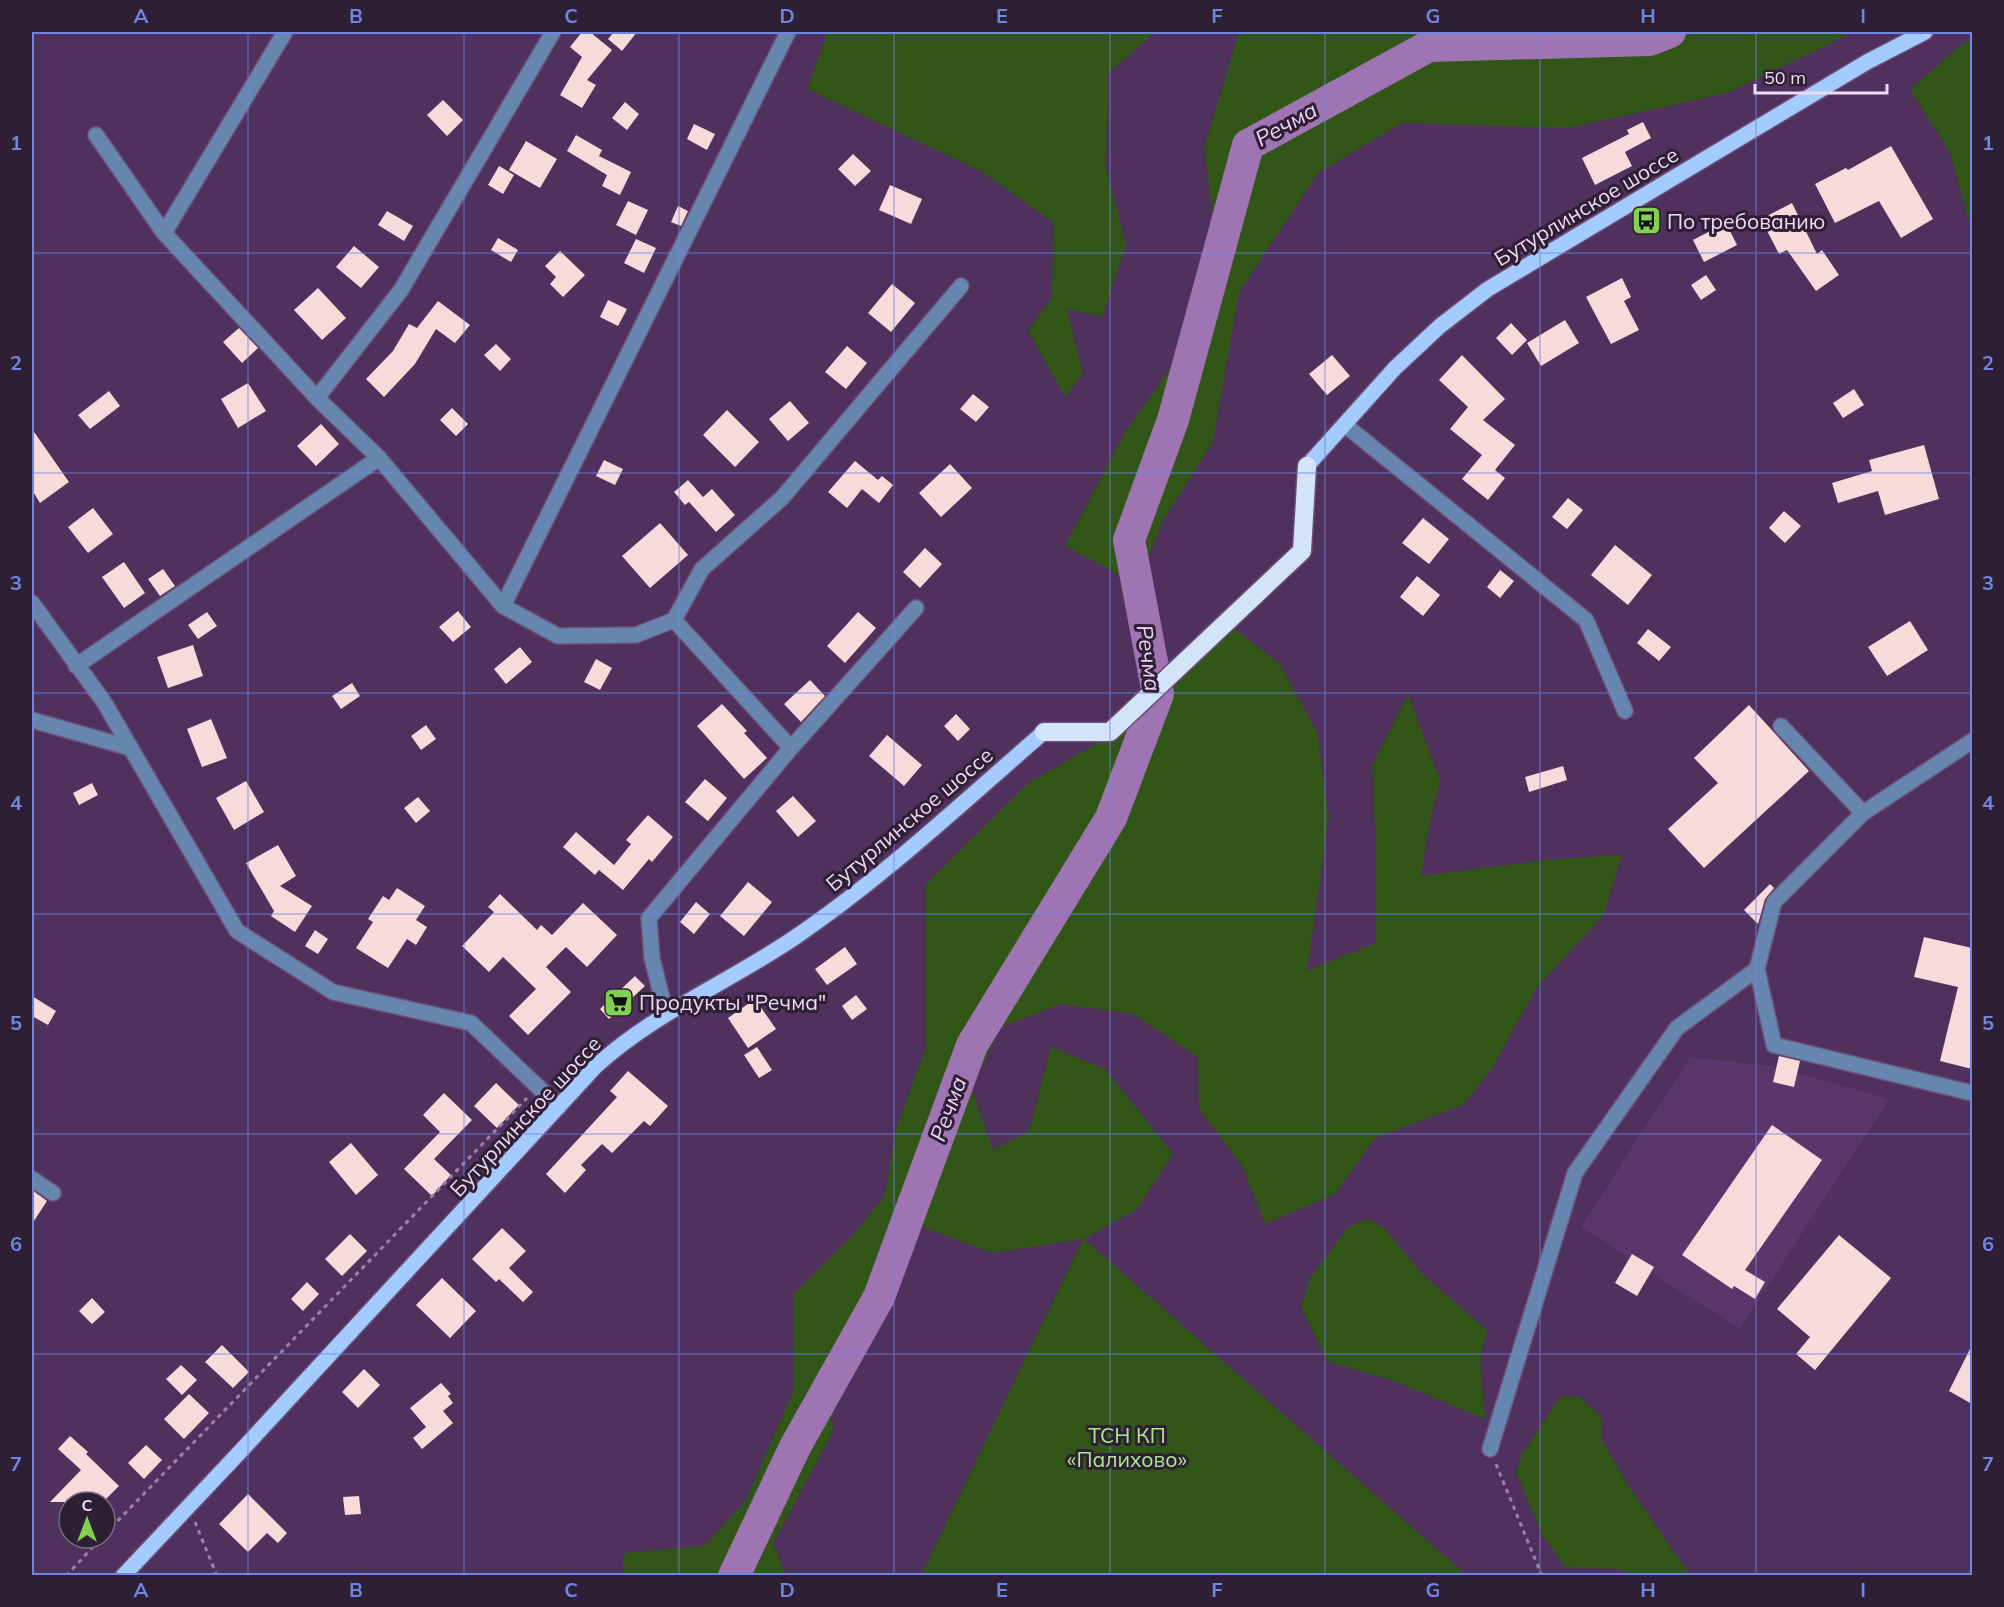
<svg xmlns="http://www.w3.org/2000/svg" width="2004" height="1607" font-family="Mulish,sans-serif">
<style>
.built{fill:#5b366a}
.green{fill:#315617}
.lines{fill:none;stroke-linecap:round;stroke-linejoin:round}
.river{stroke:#9f74b2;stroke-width:32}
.building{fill:#f8dadb}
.minor-casing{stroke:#6c4f79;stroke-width:18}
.major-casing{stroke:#6c4f79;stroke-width:18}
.highway-casing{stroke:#6c4f79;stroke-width:21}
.path{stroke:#9c82a7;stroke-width:3;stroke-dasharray:4.5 4.5;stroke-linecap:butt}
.minor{stroke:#6686b0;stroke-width:15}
.major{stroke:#a4cbfd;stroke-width:15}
.highway{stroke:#d4e4f8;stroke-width:18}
.grid{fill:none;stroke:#7086e4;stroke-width:1.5;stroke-opacity:0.55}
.labels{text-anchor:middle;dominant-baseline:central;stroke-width:6;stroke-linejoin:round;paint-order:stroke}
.street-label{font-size:21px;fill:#eddbf6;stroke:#2e1f34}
.poi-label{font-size:21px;fill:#eddbf6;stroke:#2e1f34;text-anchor:start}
.park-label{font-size:21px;fill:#aee88e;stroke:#2e1f34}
.water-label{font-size:22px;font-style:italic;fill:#edd5f8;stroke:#2e1f34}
.neatline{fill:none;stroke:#7086e4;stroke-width:2}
.grid-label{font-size:20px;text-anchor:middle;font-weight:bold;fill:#7086e4}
</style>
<rect width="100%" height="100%" fill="#50305d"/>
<path class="built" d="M1690,1057L1773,1066L1890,1099L1739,1329L1581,1227Z"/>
<path class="green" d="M828,32H1156L1108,73L1106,168L1126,245L1102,317L1067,309L1083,374L1065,397L1028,331L1052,297L1053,222L981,171L807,89Z
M1239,32H1490L1502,44L1650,40L1652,32H1854L1727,93L1568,128L1402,123L1318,173L1239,292L1213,442L1162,522L1138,585L1065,546L1124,434L1198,329L1218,253L1204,148Z
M1972,40V231L1950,153L1910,90L1962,44Z
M1234,628L1281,665L1317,733L1329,816L1307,971L1375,943L1376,850L1372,765L1408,694L1440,780L1429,826L1421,876L1546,860L1622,855L1603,916L1537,987L1491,1070L1463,1105L1375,1138L1335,1194L1265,1224L1242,1166L1199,1109L1198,1057L1133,1014L1060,1004L1000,1028L972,1089L993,1150L1029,1131L1051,1047L1105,1069L1173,1154L1137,1209L1084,1239L1466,1575H921L1083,1239L992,1253L907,1221L879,1297L830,1385L833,1432L773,1543L786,1575H623V1553L704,1546L745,1502L794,1389V1294L853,1235L885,1195L896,1128L925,1051L926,884L1028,783L1112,735Z
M1367,1219L1383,1227L1423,1275L1487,1330L1480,1361L1485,1419L1394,1381L1327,1361L1301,1307L1310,1278L1348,1227Z
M1578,1396L1601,1417L1602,1441L1630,1488L1690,1575H1636L1619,1569L1565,1567L1543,1536L1516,1473L1522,1454L1560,1397Z"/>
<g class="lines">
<path class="river" d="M734,1576L795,1447L879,1297L972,1045L1111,818L1158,694L1129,540L1173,420L1248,145L1429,46L1650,40L1670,32"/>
</g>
<path class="building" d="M582,32H590L612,50L587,80L596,85L582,108L560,95L582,57L570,47Z
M614,32H637L622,51L608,39Z
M443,100L463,120L447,136L427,115Z
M625,102L639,114L627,130L612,118Z
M1643,122L1651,138L1625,152L1632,166L1595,185L1582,158L1629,134L1627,130Z
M694,124L715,134L707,150L687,139Z
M576,135L602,150L599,156L631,172L620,195L602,186L607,175L567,151Z
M526,141L557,159L540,188L509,170Z
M1891,146L1933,219L1901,238L1879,201L1835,223L1815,184L1846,168L1848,170Z
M853,154L871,171L855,186L838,169Z
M499,166L514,175L503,194L488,185Z
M890,185L922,199L911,224L879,210Z
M628,201L648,210L636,235L616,225Z
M1792,203L1817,254L1822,250L1839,275L1816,291L1787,250L1779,254L1761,219Z
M678,206L688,211L681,226L671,222Z
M387,211L413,226L404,241L378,225Z
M1726,223L1737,245L1704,262L1693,240Z
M498,238L518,250L511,262L491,250Z
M636,239L656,248L644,273L624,263Z
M354,246L379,267L361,288L336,267Z
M560,251L585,275L563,297L550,284L556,277L545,266Z
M1706,275L1716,290L1701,300L1691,285Z
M1622,278L1631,297L1624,301L1639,330L1611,344L1586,297Z
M892,284L915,303L891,332L868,313Z
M318,288L346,318L322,340L294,310Z
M608,300L627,309L618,326L600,317Z
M438,301L470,325L455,343L436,329L415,364L384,397L366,379L393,351L409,324L417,328Z
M1565,320L1579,343L1541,366L1527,343Z
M1511,323L1527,340L1512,355L1496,338Z
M239,328L258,348L242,363L223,342Z
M496,344L511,359L500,371L484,355Z
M847,346L867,363L846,389L825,372Z
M1332,355L1350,376L1327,395L1309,374Z
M1462,355L1505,399L1483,420L1515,445L1495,470L1505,478L1488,500L1462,479L1482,455L1450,429L1468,407L1439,380Z
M248,383L266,411L238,428L221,399Z
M1854,389L1864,405L1843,418L1833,403Z
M109,391L120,406L90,429L78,415Z
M973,394L989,407L976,422L960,409Z
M790,401L809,423L788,441L769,419Z
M452,408L468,424L456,436L440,420Z
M727,410L759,442L735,467L703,435Z
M321,424L339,444L316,466L297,446Z
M32,429L69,482L40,503L32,490Z
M1924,445L1939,499L1885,515L1878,491L1838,503L1832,483L1872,471L1869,460Z
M604,460L623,469L615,485L596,476Z
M855,461L878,480L882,476L893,485L879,503L862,489L847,508L828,492Z
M950,464L972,488L941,517L919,493Z
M688,480L703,497L712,489L735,515L716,532L689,502L685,505L674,492Z
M1568,498L1583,510L1567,529L1552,517Z
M93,508L113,534L88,553L68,527Z
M1784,511L1801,526L1785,543L1769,528Z
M1423,518L1449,539L1429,564L1402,543Z
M660,523L688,555L650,588L622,556Z
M1615,545L1652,575L1628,605L1591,575Z
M925,548L942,564L920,588L903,572Z
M124,562L145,593L124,608L102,577Z
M163,569L175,586L160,596L148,579Z
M1500,570L1514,581L1500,598L1487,587Z
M1417,576L1440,595L1423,616L1400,597Z
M458,611L471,627L453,642L439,627Z
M207,612L217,626L198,639L188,625Z
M858,612L876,628L845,663L827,646Z
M1910,621L1928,650L1887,676L1868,647Z
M1648,629L1671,647L1659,661L1637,643Z
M193,645L203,676L168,688L157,657Z
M520,647L532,662L506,684L494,669Z
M596,659L612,668L600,690L584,682Z
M810,680L825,696L801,722L784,704Z
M352,683L360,696L341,709L332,696Z
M722,704L747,731L744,733L767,758L744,779L697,726Z
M1749,705L1809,771L1704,868L1668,829L1718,783L1694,758Z
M956,714L970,729L958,741L944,726Z
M211,719L227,758L202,767L187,729Z
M426,725L436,739L421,750L411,736Z
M887,735L922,765L904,786L869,756Z
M1563,766L1567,780L1529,792L1525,777Z
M705,779L727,798L708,821L685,802Z
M246,781L264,812L234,830L216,798Z
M92,783L98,795L79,805L73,793Z
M793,796L816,821L798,837L776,811Z
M418,797L430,811L416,823L404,808Z
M648,815L673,837L652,862L649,859L623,890L599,870L595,875L563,847L576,832L614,865L631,844L626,840Z
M278,845L296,876L280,886L312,906L295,932L271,916L274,911L246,863Z
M748,882L772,902L744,936L720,916Z
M1770,884L1774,888L1765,899L1758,924L1744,910Z
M397,888L425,906L416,920L427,927L416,945L407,939L388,968L356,948L373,922L368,919L383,896L389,900Z
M500,894L537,930L541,925L552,935L583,903L617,935L587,967L566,947L546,967L571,992L528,1035L509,1016L536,989L503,957L489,972L462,946L494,912L488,907Z
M696,902L710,914L694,934L680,922Z
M315,930L328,939L318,954L305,946Z
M1924,937L1972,948V1069L1940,1061L1958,987L1914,977Z
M845,947L857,964L827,985L815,969Z
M635,976L645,986L609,1019L600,1009Z
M856,995L867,1009L852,1020L842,1006Z
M32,996L56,1011L48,1025L32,1016Z
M755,999L776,1029L748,1048L728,1018Z
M757,1047L772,1070L759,1078L744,1055Z
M1779,1056L1800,1061L1794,1087L1773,1082Z
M628,1071L668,1106L650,1126L644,1121L612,1153L602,1144L581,1165L586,1170L565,1193L546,1174L617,1097L610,1091Z
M496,1083L519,1105L497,1128L474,1106Z
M444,1093L472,1120L434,1159L451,1175L432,1196L404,1169L440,1132L423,1115Z
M1772,1125L1822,1160L1745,1270L1765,1282L1755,1299L1734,1286L1732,1289L1682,1255Z
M351,1143L378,1175L356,1195L329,1162Z
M32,1190L47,1201L32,1224Z
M502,1228L526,1251L509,1268L533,1292L523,1302L499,1279L496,1282L472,1259Z
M350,1234L367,1251L342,1276L325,1259Z
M1839,1235L1891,1278L1815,1370L1796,1354L1810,1337L1777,1309Z
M1632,1254L1654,1267L1637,1296L1615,1283Z
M442,1278L476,1311L450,1338L416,1305Z
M307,1282L319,1294L303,1311L291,1299Z
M92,1298L105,1312L92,1324L79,1311Z
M222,1345L249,1372L233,1388L205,1362Z
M1972,1345V1404L1949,1391Z
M181,1365L197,1380L182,1395L166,1379Z
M364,1369L380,1385L358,1408L342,1392Z
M441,1383L451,1394L448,1396L453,1403L443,1411L453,1423L422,1449L413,1438L426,1427L410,1408Z
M189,1394L209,1413L184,1439L164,1419Z
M70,1436L88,1452L86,1454L119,1486L103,1502H50L81,1470L58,1449Z
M146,1445L162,1460L144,1479L128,1463Z
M248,1494L287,1533L278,1543L267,1533L248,1552L219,1524Z
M359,1496L361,1514L345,1515L343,1497Z"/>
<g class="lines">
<defs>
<path id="minor" d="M553,32L401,290L317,398L379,458L503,606L558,636L636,635L674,620L791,748L649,918L652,958L666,1014
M96,135L164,233L317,398
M164,233L285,32
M1345,425L1586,620L1625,711
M32,603L104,702L237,931L333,992L471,1023L559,1107
M503,606L788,32
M674,620L702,569L782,498L961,286
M76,666L379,458
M32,720L131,748
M1781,726L1863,813
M1972,741L1863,813L1774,902L1757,969L1774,1045L1972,1093
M791,748L916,608
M32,1179L53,1193
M1490,1449L1575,1173L1677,1028L1757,969"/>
<path id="major" d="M1307,466L1395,368L1440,326L1488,289L1867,62L1925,32
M123,1576L238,1454L596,1066C654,1013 729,982 794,938C884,877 963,802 1044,732"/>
<path id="highway" d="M1044,732H1110L1302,551L1307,466"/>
</defs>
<use href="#minor" class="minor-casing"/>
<use href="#major" class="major-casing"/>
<use href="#highway" class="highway-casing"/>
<path class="path" d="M1496,1464L1542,1576
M195,1522L217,1576
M105,1534L527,1098
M66,1576L101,1538"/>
<use href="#minor" class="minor"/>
<use href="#major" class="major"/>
<use href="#highway" class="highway"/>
</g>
<path class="grid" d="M248,32V1576M464,32V1576M679,32V1576M894,32V1576M1110,32V1576M1325,32V1576M1540,32V1576M1756,32V1576M32,253H1972M32,473H1972M32,693H1972M32,914H1972M32,1134H1972M32,1354H1972"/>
<defs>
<symbol id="bus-square" viewBox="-11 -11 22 22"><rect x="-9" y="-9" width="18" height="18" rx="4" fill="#82d04f" stroke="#2e1f34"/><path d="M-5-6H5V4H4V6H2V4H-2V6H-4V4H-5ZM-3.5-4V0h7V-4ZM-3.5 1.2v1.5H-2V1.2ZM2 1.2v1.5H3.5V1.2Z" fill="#111"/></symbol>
<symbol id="supermarket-square" viewBox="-11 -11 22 22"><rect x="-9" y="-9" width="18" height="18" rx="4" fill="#82d04f" stroke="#2e1f34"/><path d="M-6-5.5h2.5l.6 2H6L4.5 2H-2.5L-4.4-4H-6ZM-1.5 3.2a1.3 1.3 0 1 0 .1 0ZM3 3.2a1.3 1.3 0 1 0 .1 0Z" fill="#111"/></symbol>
</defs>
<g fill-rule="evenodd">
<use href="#bus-square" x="1630" y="204" width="33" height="33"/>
<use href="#supermarket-square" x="602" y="986" width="33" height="33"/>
</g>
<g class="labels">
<g class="street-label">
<text transform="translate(1586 206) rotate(-31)">Бутурлинское шоссе</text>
<text transform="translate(909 819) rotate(-40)">Бутурлинское шоссе</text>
<text transform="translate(525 1116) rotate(-47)">Бутурлинское шоссе</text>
</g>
<g class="poi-label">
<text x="1667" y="221">По требованию</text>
<text x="639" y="1002">Продукты "Речма"</text>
</g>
<g class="park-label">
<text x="1127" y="1435">ТСН КП<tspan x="1127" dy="24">«Палихово»</tspan></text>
</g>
<g class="water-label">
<text transform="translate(1286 124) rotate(-29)">Речма</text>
<text transform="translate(1149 658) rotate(82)">Речма</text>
<text transform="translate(948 1109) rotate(-70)">Речма</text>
</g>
</g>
<rect width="2004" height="1607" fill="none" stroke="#2e1f34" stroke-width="66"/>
<g transform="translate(87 1520)"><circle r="28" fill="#2e1f34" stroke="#7a6a82" stroke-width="1.5"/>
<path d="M0-4.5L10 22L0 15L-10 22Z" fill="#82d04f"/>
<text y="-9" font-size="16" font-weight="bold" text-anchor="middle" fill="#eddbf6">С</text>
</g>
<path d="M1755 84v9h132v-9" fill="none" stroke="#eddbf6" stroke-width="3"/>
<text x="1764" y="84" font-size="18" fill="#eddbf6" stroke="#2e1f34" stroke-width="4.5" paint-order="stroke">50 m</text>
<rect x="33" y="33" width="1938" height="1541" class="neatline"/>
<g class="grid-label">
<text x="141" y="23">A</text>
<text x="356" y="23">B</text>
<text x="571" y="23">C</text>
<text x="787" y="23">D</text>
<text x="1002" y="23">E</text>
<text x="1217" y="23">F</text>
<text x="1433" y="23">G</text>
<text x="1648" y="23">H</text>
<text x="1863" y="23">I</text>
<text x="16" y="150">1</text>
<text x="1988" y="150">1</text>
<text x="16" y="370">2</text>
<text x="1988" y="370">2</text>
<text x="16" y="590">3</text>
<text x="1988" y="590">3</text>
<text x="16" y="810">4</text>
<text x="1988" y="810">4</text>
<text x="16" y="1030">5</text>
<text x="1988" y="1030">5</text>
<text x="16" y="1251">6</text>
<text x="1988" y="1251">6</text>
<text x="16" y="1471">7</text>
<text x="1988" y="1471">7</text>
<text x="141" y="1597">A</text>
<text x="356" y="1597">B</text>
<text x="571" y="1597">C</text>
<text x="787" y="1597">D</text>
<text x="1002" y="1597">E</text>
<text x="1217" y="1597">F</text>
<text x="1433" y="1597">G</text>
<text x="1648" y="1597">H</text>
<text x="1863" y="1597">I</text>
</g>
</svg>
